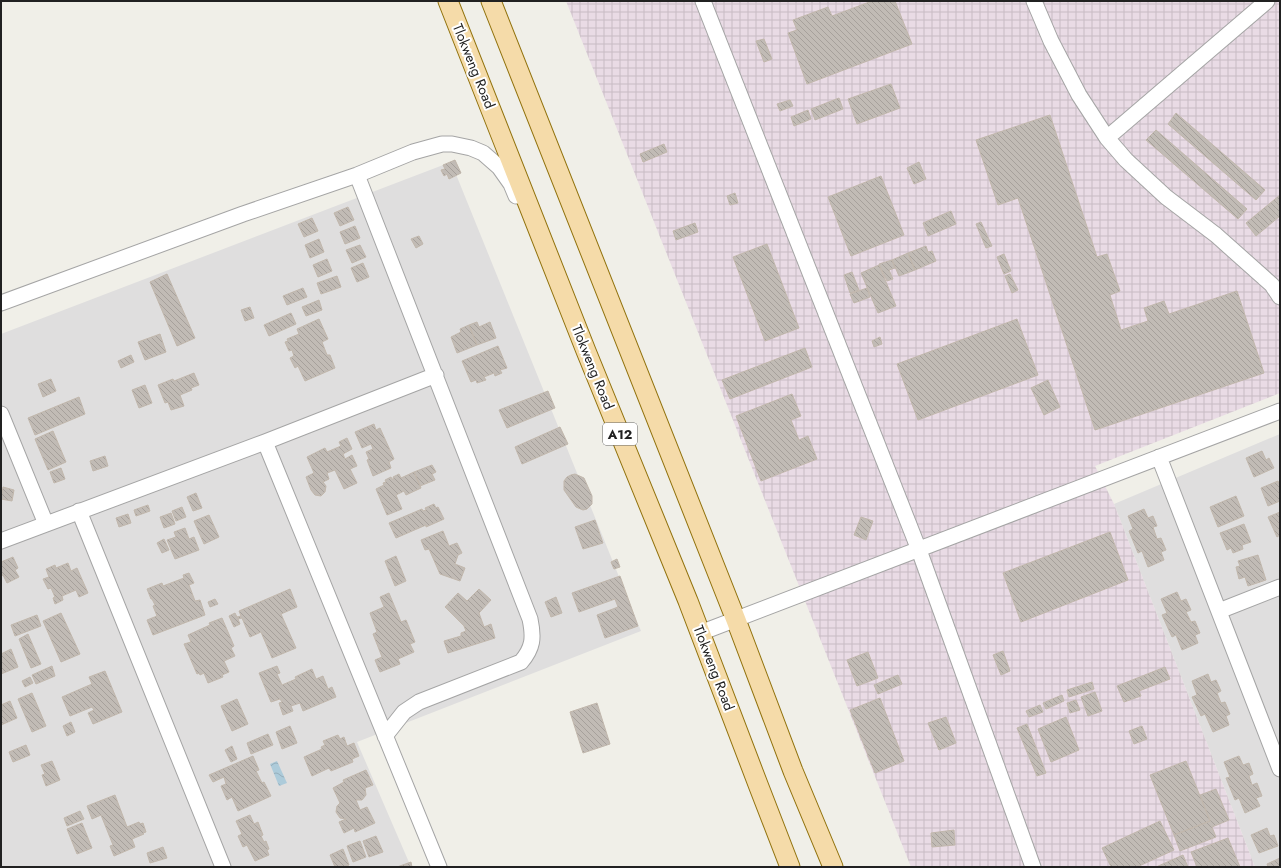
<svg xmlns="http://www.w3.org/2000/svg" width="1281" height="868" font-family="Jost,sans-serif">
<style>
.residential{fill:#dfdede}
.industrial{fill:url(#industrial-grid)}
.water{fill:url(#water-waves)}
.building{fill:url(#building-back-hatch);stroke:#c1b7ac}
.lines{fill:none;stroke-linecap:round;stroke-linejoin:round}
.minor-casing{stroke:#a5a5a5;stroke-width:17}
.major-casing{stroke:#91720d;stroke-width:21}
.minor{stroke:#fff;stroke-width:15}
.major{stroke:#f5dba9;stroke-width:19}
.labels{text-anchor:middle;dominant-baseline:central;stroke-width:4;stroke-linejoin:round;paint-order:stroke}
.shield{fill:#fff;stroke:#646464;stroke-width:1}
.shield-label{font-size:13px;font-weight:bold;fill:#212121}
.street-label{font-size:14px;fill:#212121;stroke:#fff}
</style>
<defs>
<pattern id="industrial-grid" width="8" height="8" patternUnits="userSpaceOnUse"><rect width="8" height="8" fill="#e9dbe5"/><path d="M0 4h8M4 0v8" fill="none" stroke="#c8bcc4"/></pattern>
<pattern id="water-waves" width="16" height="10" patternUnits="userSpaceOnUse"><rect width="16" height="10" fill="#adcbda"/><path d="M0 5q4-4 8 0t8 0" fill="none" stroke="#95aebb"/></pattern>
<pattern id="building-back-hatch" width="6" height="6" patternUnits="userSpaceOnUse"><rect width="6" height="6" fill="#c1bbb5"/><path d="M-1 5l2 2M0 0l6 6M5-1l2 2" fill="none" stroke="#a6a09b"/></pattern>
</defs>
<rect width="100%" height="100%" fill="#f0efe8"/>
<path class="residential" d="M451,162L641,631L357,742L411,867H1V334Z
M1280,434V867H1255L1114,504Z"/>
<path class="industrial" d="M566,1H1280V393L1095,466L1114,504L1255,867H911Z"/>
<path class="water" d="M277,761L287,783L279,786L270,764Z"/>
<path class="building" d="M872,1H895L912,44L807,84L788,33L797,30L793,20L828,7L832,16Z
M764,39L772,59L764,62L756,41Z
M891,84L900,108L857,124L848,99Z
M839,98L843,109L815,120L811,109Z
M790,100L793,106L780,111L777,104Z
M808,110L811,119L794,126L791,117Z
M1176,113L1265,190L1256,200L1168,124Z
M1050,115L1097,257L1107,254L1120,291L1110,295L1121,330L1148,321L1144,308L1164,301L1169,314L1237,291L1264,373L1095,430L1018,198L998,205L976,140Z
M1156,130L1247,209L1238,219L1146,140Z
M664,144L667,152L643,162L640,154Z
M455,160L461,173L449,179L447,174L444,176L441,170L445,169L443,165Z
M919,162L926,179L914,184L907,168Z
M881,176L904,235L851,256L828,197Z
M735,193L738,203L730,205L727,196Z
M1280,195V216L1256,236L1246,223Z
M348,207L354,220L340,226L334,213Z
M951,211L956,224L928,236L923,223Z
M312,218L318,231L304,237L298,224Z
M981,222L992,246L986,248L976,224Z
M695,223L698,232L676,240L673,231Z
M355,226L360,238L345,244L340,232Z
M419,236L423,244L416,248L411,239Z
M319,239L324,252L310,258L305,245Z
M767,244L799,328L765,341L733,257Z
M360,245L366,257L352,263L346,250Z
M926,246L928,252L932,251L936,261L915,270L908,253Z
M908,253L915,270L899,276L892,260Z
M1004,254L1011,271L1004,274L997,257Z
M327,259L332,271L318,277L313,265Z
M892,260L895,268L889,270L893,279L887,281L879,264Z
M363,263L369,277L357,282L351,268Z
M879,265L896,306L878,313L861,273Z
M852,272L859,290L850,293L844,275Z
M167,274L195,338L177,346L150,282Z
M1010,274L1018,290L1012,293L1005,276Z
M337,276L341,287L321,294L317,283Z
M303,288L307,297L287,305L283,296Z
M867,288L870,297L854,303L850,294Z
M319,300L322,310L306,316L302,307Z
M250,307L254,318L245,321L241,310Z
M291,313L296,324L269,336L264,325Z
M319,319L328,339L322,342L327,355H330L335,368L305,381L298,366L295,368L290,358L294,356L292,350L289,351L285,342L288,341L287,339L299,334L297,329Z
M1017,319L1038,375L918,420L897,364Z
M477,322L479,327L490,322L496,338L477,345L469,325Z
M469,325L477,345L457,353L451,337L461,332L460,329Z
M160,334L166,352L145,360L138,342Z
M880,337L882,344L874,347L872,341Z
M498,346L507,368L500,370L502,373L495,376L494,373L484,377L486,380L477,383L476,380L471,382L462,361Z
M805,348L812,367L730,399L722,380Z
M131,355L134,362L121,368L118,361Z
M194,373L199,385L191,388L192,390L180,395L184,406L171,410L168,402L165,403L158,385L173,379L174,381Z
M51,379L56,391L43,397L38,384Z
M1048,380L1060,407L1044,415L1031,388Z
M145,385L152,403L139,408L132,390Z
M548,391L555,408L507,428L499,410Z
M792,394L801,416L791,420L799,440L808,436L817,459L761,481L736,416Z
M79,397L85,414L35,435L28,418Z
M374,424L376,430L380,428L394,459L389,462L391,468L373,476L367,460L369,459L366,452L373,449L371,444L362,448L355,432Z
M560,427L568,444L522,464L515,447Z
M53,431L66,462L48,470L35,439Z
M347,438L352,449L343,454L345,459L352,455L357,466L350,469L357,483L344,489L335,470L327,473L329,479L323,482L326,486L325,492L321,496L315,495L311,490L306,477L314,473L307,457L325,448L327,452L341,446L339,442Z
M1262,451L1266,460L1269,458L1274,468L1254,477L1246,458Z
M105,456L108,466L93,471L90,461Z
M432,465L436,472L432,474L435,480L420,486L414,472Z
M61,468L65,479L54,483L50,472Z
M414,472L421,488L406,495L404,491L396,495L402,509L387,515L376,489L384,485L383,483L386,482L385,480L391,477L392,479H394L393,477L399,474L401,478Z
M575,474L584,478L592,496V504L587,509L583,510L576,507L564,490V481L567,477L571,475Z
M1278,481L1280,486V501L1268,506L1261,488Z
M3,487L14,490L12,501L1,499Z
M196,493L202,508L193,511L187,497Z
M1236,496L1244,516L1218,527L1210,507Z
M434,504L436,508L438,507L444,519L426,527V525L396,538L389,523L422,509L423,511L426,510L425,508Z
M148,505L150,511L136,516L134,510Z
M182,507L186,517L176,521L172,511Z
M1144,509L1148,518L1153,516L1157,526L1153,527L1157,539L1161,538L1166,550L1161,552L1164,560L1148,567L1142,551L1138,553L1129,531L1133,529L1128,516Z
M1280,512V535L1277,537L1268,517Z
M171,513L175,524L164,528L160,517Z
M128,514L131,523L119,527L116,518Z
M209,515L219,537L204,544L194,521Z
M861,517L873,521L866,540L854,535Z
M595,520L603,543L583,549L575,527Z
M1244,524L1251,542L1242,545L1243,549L1233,553L1231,548L1227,550L1220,533Z
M185,528L189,539L194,537L199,550L175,559L167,540L176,537L174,532Z
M443,531L449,546L457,543L462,553L458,555L455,564L465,568L460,581L440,574L429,549L425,550L421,540Z
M1110,532L1128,580L1021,622L1003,573Z
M164,539L169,550L162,553L157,543Z
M1258,555L1266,580L1248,586L1245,577L1239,579L1236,567L1240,566L1238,561Z
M396,556L406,581L395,586L385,561Z
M13,557L18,568L15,570L19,577L7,583L3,575L1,576V562Z
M617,559L620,567L614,569L611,562Z
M68,563L71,571L77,568L88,593L79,597L76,590L62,596L63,600L55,604L53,598L55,597L51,588L48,589L43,579L49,577L46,569L55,565L56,568Z
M189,573L194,583L189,585L195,601L200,600L205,615L153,635L147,620L157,616L153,606L155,605L152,599H151L147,589L162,583L163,586L184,578L183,575Z
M620,576L638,626L605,638L597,615L618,607L615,599L579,612L572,593Z
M290,589L297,607L281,614L296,648L272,658L261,632L250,637L242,618L238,619L240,624L234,627L229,616L235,613L237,617L241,616L239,611Z
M479,589L491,600L479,613L484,627L491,624L495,638L448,653L444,641L461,636V633L466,631L464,626L445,607L458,593L467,601Z
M1177,592L1181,601L1186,599L1191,610L1186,612L1191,622L1195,621L1200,633L1195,635L1198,643L1182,650L1176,635L1172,637L1162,615L1167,613L1161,599Z
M389,593L401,622L406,620L415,642L410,644L414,652L398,659L400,664L380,672L375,660L382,657L373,634L377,632L370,613L384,607L380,597Z
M556,597L562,613L551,617L545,602Z
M215,599L218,604L210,607L208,602Z
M61,613L80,654L61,662L43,621Z
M37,615L41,626L15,636L11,625Z
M222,618L234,646L231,648L235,656L224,661L229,672L222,675L223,677L208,683L204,673L200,675L199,673L197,674L184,644L191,642L188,635L210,625L209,623Z
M28,634L41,664L31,668L19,639Z
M11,649L18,667L1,674V654Z
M1003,651L1010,671L1001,675L993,655Z
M868,652L878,678L857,686L847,660Z
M52,666L55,676L36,684L32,675Z
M277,666L280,673L277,674L282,685L296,679L295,677L312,669L316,679L323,676L328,689L332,687L336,697L303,711L300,703L291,706L293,711L283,715L279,703L282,702L280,699L271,702L259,673Z
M1165,667L1170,679L1139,691L1141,696L1124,702L1117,686Z
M105,671L122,712L93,724L88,713L94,710L92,707L70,716L62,697L92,684L89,677Z
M1208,674L1211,682L1216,680L1221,691L1217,693L1221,703L1225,702L1230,714L1226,716L1229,725L1213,732L1205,714L1201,716L1192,697L1197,695L1192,681Z
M898,675L902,684L878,694L874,685Z
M30,677L33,683L25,687L22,681Z
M1092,682L1094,689L1069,697L1067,690Z
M1095,692L1102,711L1088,716L1081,697Z
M32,693L46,726L32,732L18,699Z
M1062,695L1064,701L1046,709L1043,703Z
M880,698L904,761L875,773L850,710Z
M237,699L248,724L232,731L221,706Z
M1076,700L1080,710L1070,713L1067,703Z
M10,701L17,718L1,725V705Z
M597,703L610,744L583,753L570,712Z
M1040,705L1043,712L1029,717L1026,711Z
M946,717L956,743L939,750L928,723Z
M1066,717L1079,750L1051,762L1038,729Z
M71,722L75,732L67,736L63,726Z
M1027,724L1046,773L1037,776L1017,728Z
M290,726L297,743L282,749L276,732Z
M1142,726L1147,739L1134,744L1129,731Z
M268,734L273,745L251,754L247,743Z
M338,735L340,739L344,737L347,746L354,743L359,756L352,759L353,762L331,771L329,768L312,776L304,757L322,749L321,747L325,745L323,741Z
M26,745L30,755L13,762L9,752Z
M232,746L237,759L231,762L225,750Z
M253,756L259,770L256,771L262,783L264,782L271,796L238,811L232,797L227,800L221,786L226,784L224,777L213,782L209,775Z
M1239,756L1243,765L1249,763L1253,774L1249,776L1252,785L1257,783L1262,796L1256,798L1260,806L1245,813L1239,798L1235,800L1226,778L1230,777L1224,762Z
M52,761L60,780L46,786L42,775L45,774L41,765Z
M1186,761L1210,821L1174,835L1150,775Z
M366,770L373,785L365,788L366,795L362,800H356L360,810L367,807L375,823L355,832L354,828L344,833L339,822L346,819L340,818L336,812L337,806L340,803L333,788L344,782L343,780Z
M1216,789L1229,820L1212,827L1216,837L1180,851L1174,835L1210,821L1200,795Z
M115,795L127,827L139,822L140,824L143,823L146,832L143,833L144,834L132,839L135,847L114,856L110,846L113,845L101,815L92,819L87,806Z
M80,811L84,819L67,826L64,818Z
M250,815L254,824L258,822L263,835L261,836L264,842L266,841L269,849L267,850L269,855L255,861L247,845L243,847L238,836L242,834L236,821Z
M1160,821L1174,850L1137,867H1111L1102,848Z
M82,823L92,848L77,854L67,829Z
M1267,828L1270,836L1274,835L1278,846L1259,853L1251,835Z
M954,830L955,845L932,847L931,833Z
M376,836L383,852L369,857L363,841Z
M1228,838L1240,867H1197L1191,852Z
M360,841L366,857L353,862L347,846Z
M163,847L167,858L150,863L147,853Z
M343,849L349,865L345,867H335L330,855Z
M1183,855L1188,867H1156Z
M1280,858V867H1268L1267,864Z
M411,862L412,867H397Z"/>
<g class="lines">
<defs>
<path id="minor" d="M703,1L919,550L1033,867
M1034,1L1051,41L1079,95L1107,138L1126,160L1166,197L1216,235L1272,285L1280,297
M1107,138L1267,1
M357,175L530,619C534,638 533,648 521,662L419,702L404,712L385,736
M1,303L243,214L357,175L413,152L442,144H452L471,148L483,153L499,167L511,184L516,196
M1,414L46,524
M265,442L439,867
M1159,457L1280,769
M79,511L223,867
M1,541L265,442L436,375
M1219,611L1280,587
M700,633L1280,411"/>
<path id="major" d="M448,1L586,351L688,601L759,787L790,867
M491,1L736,620L793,771L833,867"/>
</defs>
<use href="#minor" class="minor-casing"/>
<use href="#major" class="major-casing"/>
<use href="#minor" class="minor"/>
<use href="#major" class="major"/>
</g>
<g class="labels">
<rect class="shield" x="603" y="423" width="34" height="22" rx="3"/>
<g class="shield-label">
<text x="620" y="434">A12</text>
</g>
<g class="street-label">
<text transform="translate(474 66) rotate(68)">Tlokweng Road</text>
<text transform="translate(593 367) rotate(68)">Tlokweng Road</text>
<text transform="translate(714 668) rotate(69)">Tlokweng Road</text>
</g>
</g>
<rect width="1281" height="868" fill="none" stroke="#212121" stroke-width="4"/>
</svg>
